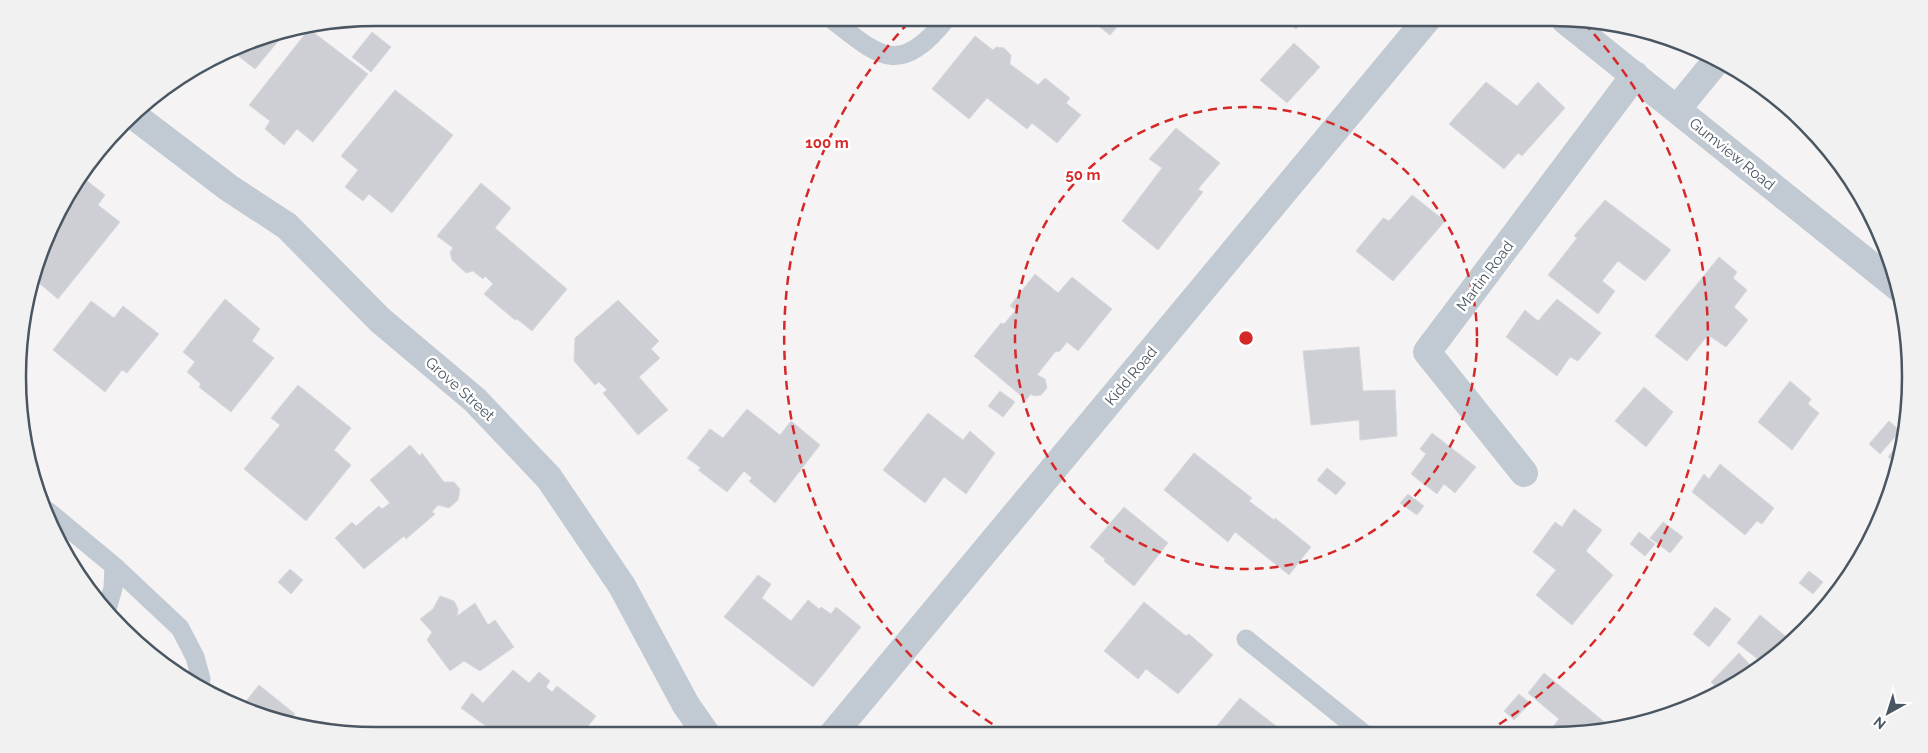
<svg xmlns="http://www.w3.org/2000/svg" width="1928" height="753" font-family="Raleway,sans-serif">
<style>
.building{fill:#cdcfd5;stroke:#d7d9de}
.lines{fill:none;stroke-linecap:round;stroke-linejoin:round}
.service{stroke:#c1cad2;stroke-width:19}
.minor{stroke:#c1cad2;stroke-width:28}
.ring{fill:none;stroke:#d62828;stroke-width:2.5;stroke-dasharray:9 6}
.labels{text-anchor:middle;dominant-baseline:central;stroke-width:5;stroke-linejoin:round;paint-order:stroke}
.street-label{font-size:15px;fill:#4a5661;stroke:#fff}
.rim{fill:none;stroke:#4a5661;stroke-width:2.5}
.centre{fill:#d62828;stroke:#fff;stroke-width:2.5}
.ring-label{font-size:15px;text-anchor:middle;font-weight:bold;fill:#d62828;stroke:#fff;stroke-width:5;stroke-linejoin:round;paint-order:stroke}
</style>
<rect width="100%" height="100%" fill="#f5f3f3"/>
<path class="building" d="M1088,18H1125L1110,35Z
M1282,18H1307L1296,29Z
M309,29L368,74L313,142L297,129L284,145L265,129L270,121L249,105Z
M372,32L391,47L371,72L352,57Z
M285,33L255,69L232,51L224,62L216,57L261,37Z
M975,36L993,50L996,47L1004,48L1011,55L1010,64L1038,85L1045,78L1070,98L1066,103L1081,115L1057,143L1032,123L1027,129L987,98L969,119L932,89Z
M1673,39L1690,47L1687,51Z
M1294,43L1320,67L1287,103L1260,80Z
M1486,82L1517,106L1538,82L1565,108L1522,156L1518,153L1504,169L1449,124Z
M395,90L453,135L392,213L369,194L363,201L345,187L358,170L341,156Z
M1176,128L1220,163L1198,189L1203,192L1158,250L1122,221L1162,168L1149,159Z
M86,180L105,195L98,205L120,222L58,299L33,278L37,261L65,197L67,195L72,199Z
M481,183L511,208L495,228L567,289L532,331L517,319L515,320L484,294L493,284L485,276L483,279L473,271L466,273L452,260L450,252L453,248L437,236Z
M1412,195L1445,221L1393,281L1356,251L1383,218L1389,221Z
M1605,200L1671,250L1645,281L1618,261L1602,281L1615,291L1598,314L1548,275L1577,238L1574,236Z
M1719,257L1737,272L1733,278L1747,290L1734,307L1748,320L1726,347L1708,335L1687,361L1655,336Z
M1035,274L1058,293L1072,277L1112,309L1078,351L1067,342L1060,351L1055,352L1037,375L1045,379L1047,388L1041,395L1034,396L1031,394L1026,400L974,356L1001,323L1004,324L1016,310L1010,306Z
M225,299L260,329L252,341L274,358L231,412L199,387L201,384L187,372L195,362L183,352Z
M1557,299L1601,333L1578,361L1570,357L1557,376L1506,337L1525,310L1538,321Z
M618,300L659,341L651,349L660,358L639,377L668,410L638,435L603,393L607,390L599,382L595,385L574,361L575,338Z
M91,301L114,318L123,306L159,334L127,373L122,370L105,392L53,350Z
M1359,347L1363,391L1395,390L1397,436L1360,440L1359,420L1311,425L1303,351Z
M1790,381L1811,399L1808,404L1819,413L1792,450L1758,422Z
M298,385L351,428L334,450L351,465L306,521L244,469L280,425L271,418Z
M1644,387L1673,412L1646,447L1615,421Z
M1000,391L1015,402L1003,417L988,406Z
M747,409L780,435L791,421L820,445L775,503L749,481L752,478L744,471L727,492L698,470L701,468L687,458L710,429L723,438Z
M928,413L963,440L970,431L995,453L966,494L944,477L925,503L883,470Z
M1889,421L1900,431L1880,454L1869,444Z
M1432,433L1476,467L1455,493L1444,484L1437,494L1411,474L1426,454L1420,449Z
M1904,437L1898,464L1888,457Z
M410,445L420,456L422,453L444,482H454L460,489L458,500L449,508L438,505L432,512L435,514L406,539L404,536L364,569L335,538L352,522L356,526L379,506L382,509L390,503L370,480Z
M1194,453L1252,498L1249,501L1274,520L1275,518L1311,547L1289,575L1235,532L1228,542L1164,490Z
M1720,464L1774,508L1762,524L1757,521L1745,535L1692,492L1704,474L1709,479Z
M1327,468L1346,483L1336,495L1317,480Z
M1408,494L1424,506L1417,515L1400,503Z
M1124,507L1168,543L1134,586L1104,561L1105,559L1090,547Z
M1574,509L1602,530L1586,551L1613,575L1572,625L1536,595L1556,570L1533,552L1555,522L1562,527Z
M1663,522L1683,537L1670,553L1650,538Z
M1639,532L1655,544L1645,556L1630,544Z
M290,569L303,580L291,594L278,582Z
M1809,571L1823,582L1813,594L1799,583Z
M758,575L771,584L762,598L791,621L808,600L819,609L821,607L831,614L836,607L861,627L813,687L724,617Z
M440,596L454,601L458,609L457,616L475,603L488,625L495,620L514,647L480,671L464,661L450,671L427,640L432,632L420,619L433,609Z
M1144,602L1186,636L1189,634L1213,655L1178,694L1146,669L1138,679L1104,651Z
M1715,607L1731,619L1709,647L1693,634Z
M1760,615L1789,639L1777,654L1763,663L1737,643Z
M1739,653L1754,669L1720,692L1711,682Z
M513,670L529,683L539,672L550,681L546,687L552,692L557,686L596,716L585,730L588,732L586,735H498L461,708L472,693L483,703Z
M1544,673L1612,728L1599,732L1548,733L1559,719L1528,693Z
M259,685L295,714L289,721L261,717L242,706Z
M1519,694L1530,703L1514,720L1504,711Z
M1240,698L1285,733H1211Z"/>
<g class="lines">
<path class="service" d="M830,18C880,57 899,78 947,18
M49,512L114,566L180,628L195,657L201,679L200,684
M106,613L113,588L114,566
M1246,639L1363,733"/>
<path class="minor" d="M1565,20L1899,288
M1677,109L1718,59
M133,115L229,188L287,226L380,320L475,400L549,478L622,586L686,705L707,735
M1524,473L1427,352L1635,75
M833,734L1428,18"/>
</g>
<g class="ring">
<circle cx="1246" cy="338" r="231"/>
<path d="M1005 732A462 462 0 0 1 911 20M1584 23A462 462 0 0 1 1487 732"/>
</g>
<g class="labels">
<g class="street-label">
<text transform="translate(1732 154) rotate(39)">Gumview Road</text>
<text transform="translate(1485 276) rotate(-53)">Martin Road</text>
<text transform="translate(1131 376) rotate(-50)">Kidd Road</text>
<text transform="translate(460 389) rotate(42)">Grove Street</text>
</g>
</g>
<path d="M0 0H1928V753H0ZM376 26H1552A350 350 0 0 1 1902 376V377A350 350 0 0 1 1552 727H376A350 350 0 0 1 26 377V376A350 350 0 0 1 376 26Z" fill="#f1f1f2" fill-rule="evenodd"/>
<path class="rim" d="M376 26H1552A350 350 0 0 1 1902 376V377A350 350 0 0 1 1552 727H376A350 350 0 0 1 26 377V376A350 350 0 0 1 376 26Z"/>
<circle cx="1246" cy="338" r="8" class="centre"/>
<g class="ring-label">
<text x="827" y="148">100 m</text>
<text x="1083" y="180">50 m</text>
</g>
<g transform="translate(1888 713) rotate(219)" stroke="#ffffff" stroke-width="4" paint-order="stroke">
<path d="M0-4L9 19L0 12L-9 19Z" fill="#4a5661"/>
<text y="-8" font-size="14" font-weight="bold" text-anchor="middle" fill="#4a5661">N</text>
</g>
</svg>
